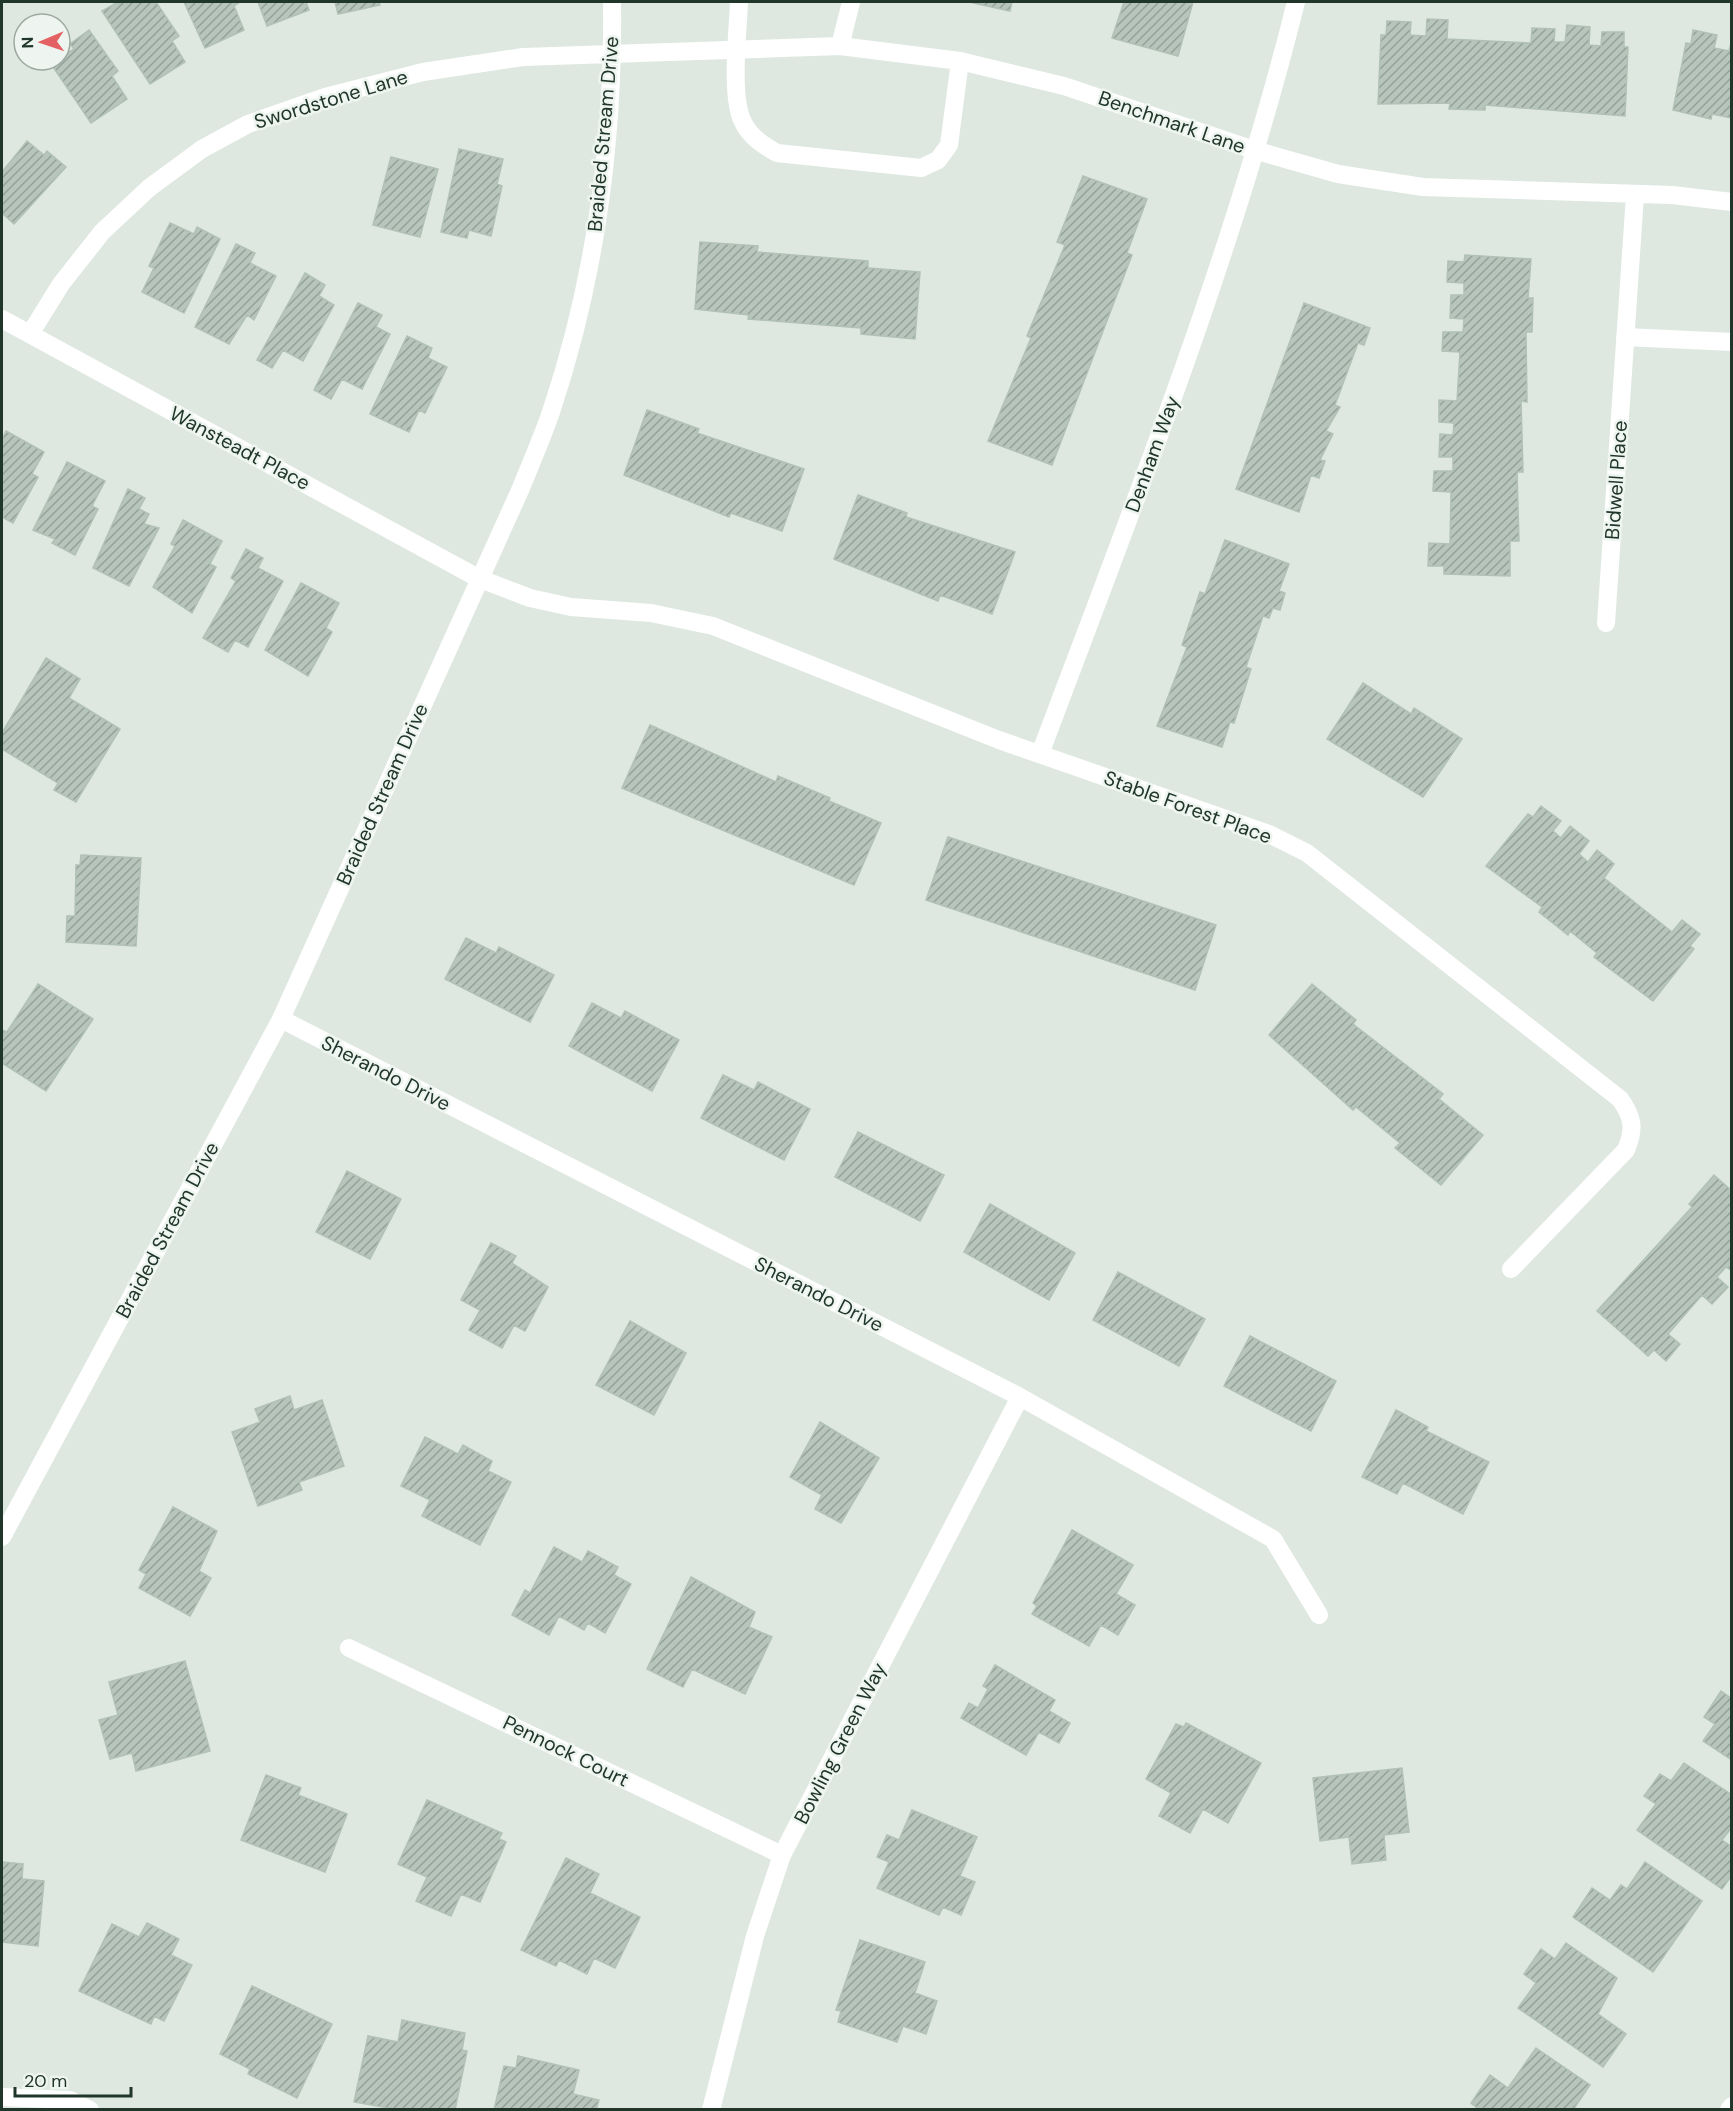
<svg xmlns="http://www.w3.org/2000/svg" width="1733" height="2111" font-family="'DM Sans',sans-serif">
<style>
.building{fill:url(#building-hatch);stroke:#b1c1b6;stroke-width:1.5}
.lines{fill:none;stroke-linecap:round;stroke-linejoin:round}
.service{stroke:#fff;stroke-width:18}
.minor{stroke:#fff;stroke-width:18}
.labels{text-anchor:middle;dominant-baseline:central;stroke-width:5;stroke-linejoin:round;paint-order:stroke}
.street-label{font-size:20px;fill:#21362b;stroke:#eef5f0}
</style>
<defs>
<pattern id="building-hatch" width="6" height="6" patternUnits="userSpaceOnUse" patternTransform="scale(1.5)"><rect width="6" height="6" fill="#b7c5bc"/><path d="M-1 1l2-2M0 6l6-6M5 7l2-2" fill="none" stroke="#94a199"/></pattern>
</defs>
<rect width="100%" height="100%" fill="#dee8e1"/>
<path class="building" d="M118,2H156L179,36L172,41L185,62L150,84L102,11Z
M184,2H240L234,6L244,30L205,48Z
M258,2H306L309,10L267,26Z
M335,2H379L380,5L338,14Z
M969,2H1012L1010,11Z
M1124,2H1197H1193L1178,56L1112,38Z
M1427,19L1448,20L1447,39L1531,43L1532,28L1555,29L1554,42H1565L1567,25L1590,27L1589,45L1601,46L1602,32H1624V47H1628L1625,116L1485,105V110L1449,109L1450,103L1378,104L1381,35H1386L1387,21L1411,22L1410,35L1426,36Z
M89,30L118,71L112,76L127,99L91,123L51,64L74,49L70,44Z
M1693,30L1717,35L1714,48L1729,51L1732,40V118L1712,114L1711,119L1673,110L1686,43L1691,44Z
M27,141L44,155L47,151L66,167L14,224L2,213V172Z
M459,149L503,159L497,184L502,186L491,236L469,230L467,238L441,232Z
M391,157L438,169L420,237L373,225Z
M1083,176L1147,199L1127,253L1132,255L1052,465L988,441L1031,338L1027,336L1065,245L1057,242Z
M170,223L194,234L197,227L220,239L184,313L142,292L154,268L149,266Z
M700,242L758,246L757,252L868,261V268L920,272L915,339L861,334V328L748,319L749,315L695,309Z
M236,244L255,253L250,263L276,276L254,320L247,315L229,344L195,327Z
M1465,255L1531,259L1528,298H1533L1532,332H1526L1527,402L1521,401L1523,472H1517L1519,541H1510V576L1444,574V566H1428L1429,543L1450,544L1451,492L1433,491L1434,471H1453V457H1439L1440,434L1453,435L1454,423L1439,422V400L1457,401L1460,352L1442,351L1443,332H1463L1464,319L1450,318L1451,295H1464V283L1447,282L1448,261L1464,262Z
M305,273L325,285L319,296L334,305L303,361L283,350L272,368L257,360Z
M358,303L382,315L376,327L390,334L362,389L342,379L331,399L314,390Z
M1304,303L1370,328L1364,345L1358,343L1335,405L1340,407L1326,431L1333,434L1320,460L1325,461L1319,478L1311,475L1299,512L1236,489Z
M407,336L432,348L428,358L447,367L425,413L419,410L409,432L370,414Z
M647,410L699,429L697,433L804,469L782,531L731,513L729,517L624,475Z
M6,431L44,452L32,474L38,477L13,523L2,517V440Z
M67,462L105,481L92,506L98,509L75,555L52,543L55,539L33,530Z
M128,489L145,498L139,509L149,514L144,524L159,528L129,586L93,568Z
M858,495L907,513L906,517L1015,552L992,614L940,595L938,601L834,559Z
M183,520L222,541L210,564L216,567L192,613L153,587L175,546L171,544Z
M1225,540L1289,564L1279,591L1285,593L1280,610L1273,608L1269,618L1263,616L1246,667L1251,669L1234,723L1230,722L1222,747L1157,726L1187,647L1182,645L1200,592L1205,594Z
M246,549L263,558L258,568L283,581L248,647L235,640L228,652L203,638L236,581L231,578Z
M301,583L339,603L326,628L332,632L308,676L265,650Z
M46,658L80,679L69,698L120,729L76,802L54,790L58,783L2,749V733Z
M1363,683L1411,714L1414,708L1462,739L1423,797L1327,739Z
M650,725L776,782L778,776L830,798L829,801L881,823L854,885L622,788Z
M1541,806L1561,821L1553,831L1561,838L1570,826L1589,841L1579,854L1588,862L1597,850L1614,864L1604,878L1672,932L1682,920L1700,934L1690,946L1694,949L1653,1001L1594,957L1597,953L1570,931L1568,935L1539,912L1542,907L1486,866L1528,814L1533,817Z
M948,837L1216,925L1195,990L926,900Z
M81,855L141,858L136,946L66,942L67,916H75L76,865H80Z
M466,938L496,953L499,947L554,975L530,1022L445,979Z
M38,984L93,1019L46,1091L2,1063V1030L7,1032Z
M1312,984L1356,1020L1353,1024L1443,1094L1439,1099L1483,1135L1441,1185L1395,1148L1400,1143L1356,1107L1353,1110L1269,1035Z
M592,1003L621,1018L625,1011L679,1040L652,1091L569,1046Z
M723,1075L754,1090L758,1082L810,1109L784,1160L701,1118Z
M858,1132L944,1175L920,1221L835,1177Z
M347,1171L401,1199L370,1259L316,1232Z
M1714,1175L1732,1191V1271L1726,1267L1717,1277L1728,1287L1712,1304L1702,1295L1668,1334L1680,1344L1666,1361L1654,1350L1648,1356L1597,1311L1692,1207L1689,1204Z
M990,1204L1075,1253L1049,1300L964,1252Z
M491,1243L516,1256L512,1263L548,1287L525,1331L514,1325L502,1348L469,1330L480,1310L461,1300Z
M1118,1272L1205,1319L1179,1366L1093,1320Z
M630,1321L686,1353L654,1415L596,1385Z
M1250,1336L1336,1381L1311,1431L1224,1386Z
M290,1396L294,1410L322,1400L344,1466L299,1482L302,1490L258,1506L232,1432L260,1422L255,1409Z
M1396,1410L1428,1427L1426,1431L1489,1462L1463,1514L1403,1483L1397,1494L1362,1477Z
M820,1422L879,1458L841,1523L815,1509L822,1495L790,1477Z
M425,1437L458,1454L463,1445L492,1461L488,1471L511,1482L480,1545L422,1516L430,1500L401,1486Z
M173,1507L217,1531L199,1571L211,1578L190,1616L139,1588L146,1574L139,1570Z
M1072,1530L1133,1565L1116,1594L1135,1605L1118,1635L1101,1625L1089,1646L1032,1614L1037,1606L1033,1603Z
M554,1547L582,1562L588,1551L618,1567L614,1575L631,1584L605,1633L588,1623L584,1630L559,1616L549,1635L512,1615L525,1590L530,1593Z
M691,1577L755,1612L749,1627L772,1637L745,1694L692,1669L683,1687L647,1669Z
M185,1661L210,1751L136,1771L132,1753L110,1759L99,1720L118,1715L109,1682Z
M995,1665L1055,1700L1049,1711L1070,1723L1059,1743L1039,1732L1026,1755L961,1718L969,1703L978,1708L988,1689L983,1686Z
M1721,1691L1732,1699V1760L1703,1741L1715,1724L1704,1717Z
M1186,1723L1261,1763L1228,1823L1203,1809L1190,1833L1159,1816L1171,1793L1146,1779L1176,1724L1184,1727Z
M1684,1763L1732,1795V1827L1722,1840L1732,1847V1875L1722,1889L1637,1830L1656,1804L1644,1796L1660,1774L1671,1781Z
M1402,1768L1409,1832L1384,1835L1386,1860L1352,1864L1349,1837L1320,1841L1313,1778Z
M266,1775L301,1788L298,1795L347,1814L325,1872L241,1840Z
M427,1800L502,1833L499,1839L506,1842L480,1902L461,1894L451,1916L416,1901L427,1877L398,1864Z
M912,1810L977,1837L960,1876L975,1882L961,1915L943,1907L939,1915L877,1888L889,1862L877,1857L887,1835L899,1840Z
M566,1858L599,1874L590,1893L640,1917L615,1968L594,1958L587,1974L559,1960L556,1966L521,1950Z
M2,1862L23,1864L22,1879L44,1881L38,1946L2,1942Z
M1645,1862L1702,1901L1653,1972L1573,1917L1592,1888L1610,1900L1621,1885L1627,1889Z
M147,1923L179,1939L171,1955L192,1965L164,2021L154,2016L151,2024L79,1991L112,1924L139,1937Z
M860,1940L925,1962L915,1993L937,2001L926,2034L903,2026L897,2042L838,2022L841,2011L836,2010Z
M1566,1943L1617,1978L1598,2014L1626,2034L1603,2067L1518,2008L1536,1983L1524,1974L1541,1949L1555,1959Z
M252,1986L332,2024L297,2098L248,2074L250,2069L220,2054Z
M402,2020L465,2033L462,2050L467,2051L455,2110H400L354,2102L368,2036L398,2042Z
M1536,2048L1590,2085L1573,2110H1480L1471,2103L1490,2075L1508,2088Z
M518,2056L579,2070L573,2094L599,2100L596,2110H494L504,2066L516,2068Z"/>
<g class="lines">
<path class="service" d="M739,2C738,31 730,97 743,122C750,137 763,145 777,153L921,168L938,160L949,145L960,61
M840,46L851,2"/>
<path class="minor" d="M2,319L478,578L530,598L571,607L651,613L713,626L999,740L1269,834L1307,853L1620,1099C1633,1117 1635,1129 1626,1150L1511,1269
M30,334L61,284L102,232L149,188L202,149L248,124L325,97L423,72L523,57L840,46L960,61L1064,86L1254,150L1338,174L1423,187L1672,195L1732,202
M1625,337L1732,342
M1606,623L1635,195
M1040,754C1133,506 1232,259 1296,2
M281,1019L1020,1397L1273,1539L1319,1615
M2,1537L281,1019L521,488C531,463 542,438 551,412C595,280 614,140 612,2
M349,1648L782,1855
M2,2097L70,2100L90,2110
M711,2110L755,1936L782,1855L1020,1397
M1729,2110L1732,2106"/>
</g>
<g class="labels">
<g class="street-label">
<text transform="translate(331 99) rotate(-17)">Swordstone Lane</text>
<text transform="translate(1172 122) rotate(19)">Benchmark Lane</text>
<text transform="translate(603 134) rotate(-85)">Braided Stream Drive</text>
<text transform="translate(240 448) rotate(28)">Wansteadt Place</text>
<text transform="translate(1152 454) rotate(-70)">Denham Way</text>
<text transform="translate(1616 480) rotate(-86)">Bidwell Place</text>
<text transform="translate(382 794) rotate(-66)">Braided Stream Drive</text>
<text transform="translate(1188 807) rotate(20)">Stable Forest Place</text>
<text transform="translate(386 1073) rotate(27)">Sherando Drive</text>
<text transform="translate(167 1230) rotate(-62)">Braided Stream Drive</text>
<text transform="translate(819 1294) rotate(27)">Sherando Drive</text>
<text transform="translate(840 1743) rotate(-63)">Bowling Green Way</text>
<text transform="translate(566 1751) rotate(26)">Pennock Court</text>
</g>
</g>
<rect width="1733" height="2111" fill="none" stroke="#21362b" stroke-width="6"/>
<g transform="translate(42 42) rotate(268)"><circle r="28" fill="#eef5f0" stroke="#9ca9a1" stroke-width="1.5"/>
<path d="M0-4.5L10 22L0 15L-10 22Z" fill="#e36162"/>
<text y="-9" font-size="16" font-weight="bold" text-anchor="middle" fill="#21362b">N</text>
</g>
<path d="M15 2087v9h116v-9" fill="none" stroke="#21362b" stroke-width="3"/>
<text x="24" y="2087" font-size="18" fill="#21362b" stroke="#eef5f0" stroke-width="4.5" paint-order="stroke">20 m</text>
</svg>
